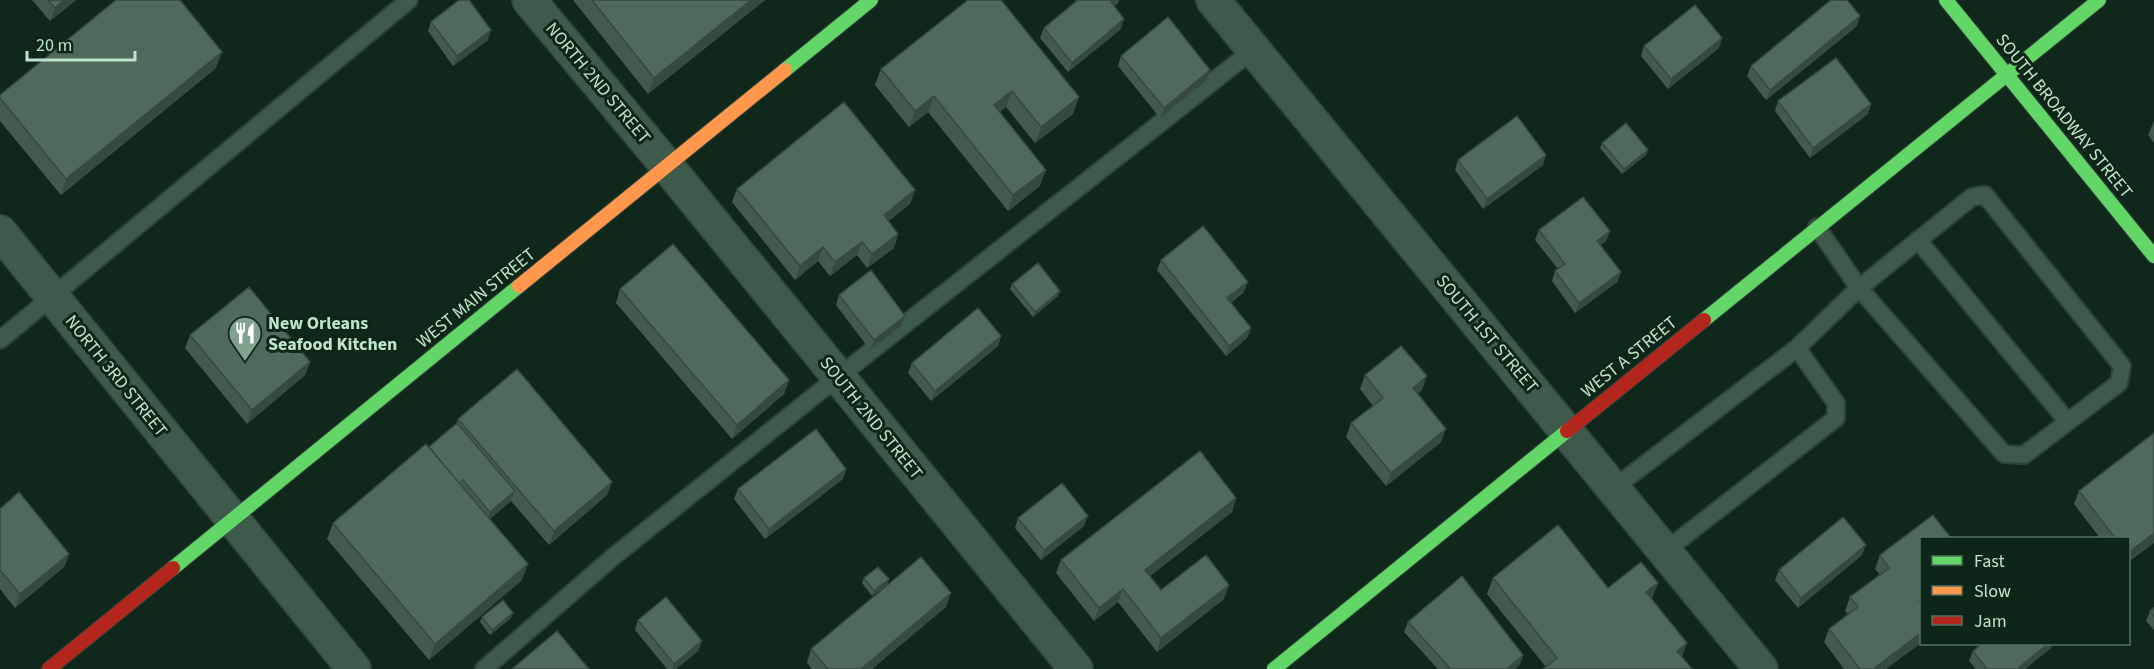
<svg xmlns="http://www.w3.org/2000/svg" width="2154" height="669" font-family="'Source Sans 3',sans-serif">
<style>
.lines{fill:none;stroke-linecap:round;stroke-linejoin:round}
.lane-casing{stroke:#304338;stroke-width:20}
.street-casing{stroke:#304338;stroke-width:36}
.fast-casing{stroke:#304338;stroke-width:16}
.slow-casing{stroke:#304338;stroke-width:16}
.jam-casing{stroke:#304338;stroke-width:16}
.lane{stroke:#3d5a4b;stroke-width:16}
.street{stroke:#3d5a4b;stroke-width:33}
.fast{stroke:#63d668;stroke-width:14}
.slow{stroke:#ff974d;stroke-width:14}
.jam{stroke:#b3261e;stroke-width:14}
.wall{fill:#445a4e}
.shaded-wall{fill:#374a40}
.building{fill:#4f695b;stroke:#374a40;stroke-width:1.5}
.labels{text-anchor:middle;dominant-baseline:central;stroke-width:6;stroke-linejoin:round;paint-order:stroke}
.street-label{font-size:18px;fill:#bee4cb;stroke:#0d2618}
.poi-label{font-size:18px;font-weight:bold;fill:#bee4cb;stroke:#0d2618;text-anchor:start}
</style>
<rect width="100%" height="100%" fill="#10281c"/>
<g class="lines">
<defs>
<path id="lane" d="M1985,195L2122,366L2119,383L2024,455L2004,454L1859,288L1972,197Z
M1918,240L2068,422
M0,340L409,0
M1614,488L1797,348L1859,288L1817,227
M1665,551L1836,418V403L1797,348
M484,669L613,557L838,377L1253,50"/>
<path id="street" d="M529,0L667,166L1076,669
M1213,0L1761,669
M0,232L354,669"/>
<path id="fast" d="M1946,0L2154,256
M785,70L871,0
M1704,320L2099,0
M173,568L519,286
M1274,669L1567,431"/>
<path id="slow" d="M519,286L785,70"/>
<path id="jam" d="M1567,431L1704,320
M49,669L173,568"/>
</defs>
<use href="#lane" class="lane-casing"/>
<use href="#street" class="street-casing"/>
<use href="#fast" class="fast-casing"/>
<use href="#slow" class="slow-casing"/>
<use href="#jam" class="jam-casing"/>
<use href="#lane" class="lane"/>
<use href="#street" class="street"/>
<use href="#fast" class="fast"/>
<use href="#slow" class="slow"/>
<use href="#jam" class="jam"/>
</g>
<path class="wall" d="M32,0H76L50,21Z
M573,0H765L648,94Z
M968,0L1073,114L1035,143L1006,107L1000,112L1040,186L1008,211L928,112L909,127L875,85L881,69Z
M1075,0H1119L1118,3L1114,6L1121,29L1068,72L1040,38L1044,28L1076,1Z
M431,22L488,40L453,66L428,31Z
M1857,26L1766,100L1747,76L1751,66Z
M1644,46L1719,48L1668,89L1641,56Z
M1121,56L1207,80L1160,118L1118,66Z
M216,68L61,195L0,121V95Z
M1778,101L1871,104L1868,114L1810,158L1775,111Z
M2154,121V143L2148,135Z
M1602,143L1648,150L1646,155L1622,174L1600,148Z
M1458,160L1543,165L1483,209L1455,170Z
M737,189L915,190L910,204L888,221L898,234L894,248L867,268L857,255L830,276L818,261L795,280L732,202Z
M1539,230L1610,231L1606,241L1600,245L1621,272L1617,282L1575,313L1552,281L1555,271L1558,269L1535,240Z
M1161,260L1244,292L1231,303L1251,328L1247,338L1226,356L1157,270Z
M1012,284L1060,291L1058,296L1033,317L1010,289Z
M620,289L789,380L784,394L732,439L616,303Z
M839,295L905,316L901,326L870,350L836,305Z
M190,335L310,362L305,375L247,424L185,348Z
M1001,336L998,346L931,401L908,373L912,363Z
M1365,375L1422,390L1417,394L1441,442L1386,486L1346,437L1351,423L1373,406L1360,389Z
M458,419L612,482L607,495L549,545L511,501L490,519L522,580L429,660L327,539L333,523L429,447L457,423Z
M2154,433V543L2128,562V538H2100L2074,504L2079,491Z
M846,469L843,479L765,539L734,499L738,489Z
M1236,498L1232,512L1150,576L1161,590L1224,599L1157,652L1118,602L1094,621L1056,573L1061,560Z
M0,509L69,554L64,567L15,608L0,589Z
M1018,518L1084,526L1041,560L1015,528Z
M1922,538V642L1886,669H1844L1824,642L1829,629L1848,614L1845,611L1850,597L1880,575L1875,569L1880,555Z
M1862,555L1798,608L1775,580L1779,570Z
M864,578L889,579L887,585L872,596L862,583Z
M1493,578L1608,588L1658,583L1546,667L1487,594Z
M946,607L872,669H812L807,663L811,649Z
M2154,608V630L2146,621L2150,611Z
M482,617L511,618L490,635L480,622Z
M638,620L702,641L698,651L676,669H667L635,630Z
M1408,622L1523,655L1520,664L1515,669H1438L1404,632Z
M1982,644H2052L2051,648L2025,669H1976L1969,661L1973,651Z"/>
<path class="shaded-wall" d="M64,0H76L50,21L55,8Z
M751,0H765L648,94L654,78Z
M1113,0H1119L1118,3L1107,12L1111,2Z
M1860,16L1857,26L1766,100L1770,90Z
M1124,19L1121,29L1068,72L1072,63Z
M491,30L488,40L453,66L457,56Z
M1722,38L1719,48L1668,89L1671,79Z
M222,52L216,68L61,195L66,179Z
M1210,70L1207,80L1160,118L1164,108Z
M1012,91L1006,107L988,121L994,105Z
M934,96L928,112L909,127L915,111Z
M1079,97L1073,114L1035,143L1041,127Z
M1871,104L1868,114L1810,158L1813,148Z
M1648,150L1646,155L1622,174L1624,169Z
M1546,155L1543,165L1483,209L1487,199Z
M1046,170L1040,186L1008,211L1013,195Z
M915,190L910,204L879,229L884,215Z
M1610,231L1606,241L1593,251L1597,241Z
M898,234L894,248L867,268L872,254Z
M862,242L857,255L830,276L835,262Z
M823,247L818,261L795,280L800,266Z
M1621,272L1617,282L1575,313L1579,303Z
M1248,282L1244,292L1223,308L1227,298Z
M1060,291L1058,296L1033,317L1035,312Z
M905,316L901,326L870,350L874,340Z
M1251,328L1247,338L1226,356L1229,346Z
M1001,336L998,346L931,401L935,391Z
M310,362L305,375L247,424L252,410Z
M1427,376L1422,390L1408,402L1413,388Z
M789,380L784,394L732,439L737,425Z
M1446,429L1441,442L1386,486L1391,473Z
M846,469L843,479L765,539L769,529Z
M612,482L607,495L549,545L554,531Z
M515,491L511,501L486,522L490,512Z
M1236,498L1232,512L1140,584L1145,570Z
M1088,516L1084,526L1041,560L1044,550Z
M2154,533V543L2128,562V553Z
M1866,545L1862,555L1798,608L1801,598Z
M69,554L64,567L15,608L20,594Z
M528,564L522,580L429,660L435,644Z
M889,579L887,585L872,596L874,591Z
M1658,583L1652,599L1646,592Z
M1229,585L1224,599L1157,652L1161,638Z
M1123,589L1118,602L1094,621L1099,608Z
M951,593L946,607L872,669H861Z
M513,613L511,618L490,635L492,630Z
M1922,632V642L1886,669H1873Z
M702,641L698,651L676,669H672L674,664Z
M1687,643L1681,660L1677,651Z
M2048,644H2052L2051,648L2025,669H2017Z
M1523,655L1520,664L1515,669H1507Z"/>
<path class="building" d="M48,0H64L55,8Z
M116,0H180L222,52L66,179L0,98V95Z
M459,0H469L491,30L457,56L431,22Z
M592,0H751L654,78Z
M968,0H1001L1079,97L1041,127L1012,91L994,105L1046,170L1013,195L934,96L915,111L881,69Z
M1078,0H1113L1111,2L1124,19L1072,63L1044,28Z
M1831,0H1847L1860,16L1770,90L1751,66Z
M1695,5L1722,38L1671,79L1644,46Z
M1168,17L1210,70L1164,108L1121,56Z
M1836,58L1871,104L1813,148L1778,101Z
M844,102L915,190L884,215L898,234L872,254L862,242L835,262L823,247L800,266L737,189Z
M1517,116L1546,155L1487,199L1458,160Z
M1626,123L1648,150L1624,169L1602,143Z
M1583,197L1610,231L1597,241L1621,272L1579,303L1555,271L1565,264L1539,230Z
M1203,226L1248,282L1227,298L1251,328L1229,346L1161,260Z
M673,244L789,380L737,425L620,289Z
M1038,263L1060,291L1035,312L1012,284Z
M871,270L905,316L874,340L839,295Z
M249,287L310,362L252,410L190,335Z
M978,308L1001,336L935,391L912,363Z
M1401,346L1427,376L1413,388L1446,429L1391,473L1351,423L1383,398L1365,375Z
M517,369L612,482L554,531L458,419Z
M457,423L515,491L490,512L463,480L459,483L429,447Z
M816,429L846,469L769,529L738,489Z
M2154,433V533L2128,553V538H2115L2079,491Z
M426,444L528,564L435,644L333,523Z
M1200,451L1236,498L1145,570L1161,590L1206,555L1229,585L1161,638L1123,589L1099,608L1061,560Z
M1062,483L1088,516L1044,550L1018,518Z
M19,492L69,554L20,594L0,570V509Z
M1933,515L1951,538H1922V599L1919,601L1922,604V632L1873,669H1860L1829,629L1858,607L1850,597L1889,568L1880,555Z
M1843,517L1866,545L1801,598L1779,570Z
M1558,525L1608,588L1641,562L1658,583L1646,592L1687,643L1677,651L1692,669H1543L1557,658L1493,578Z
M921,557L951,593L861,669H828L811,649Z
M878,567L889,579L874,591L864,578Z
M1462,576L1523,655L1507,669H1451L1408,622Z
M666,597L702,641L674,664L638,620Z
M503,600L513,613L492,630L482,617Z
M2154,608V616L2150,611Z
M557,631L589,669H512Z
M1982,644H2048L2017,669H1987L1973,651Z"/>
<defs>
<symbol id="restaurant-pin" viewBox="-11 -11 22 30"><path d="M0 17L-7.5 6A9.5 9.5 0 1 1 7.5 6Z" fill="#81a28e" stroke="#0d2618"/><path d="M-5-6h1v4h1v-4h1v4h1v-4h1v5L-1.5 .5V6h-2V.5L-5-1ZM5-6V6H3V1.5H1.5Q1.5-4 5-6Z" fill="#fff"/></symbol>
</defs>
<g fill-rule="evenodd">
<use href="#restaurant-pin" x="226" y="314" width="38" height="52"/>
</g>
<g class="labels">
<g class="street-label">
<text transform="translate(598 83) rotate(50)">NORTH 2ND STREET</text>
<text transform="translate(2064 116) rotate(51)">SOUTH BROADWAY STREET</text>
<text transform="translate(476 298) rotate(-39)">WEST MAIN STREET</text>
<text transform="translate(1487 334) rotate(50)">SOUTH 1ST STREET</text>
<text transform="translate(1629 357) rotate(-39)">WEST A STREET</text>
<text transform="translate(116 376) rotate(51)">NORTH 3RD STREET</text>
<text transform="translate(871 418) rotate(51)">SOUTH 2ND STREET</text>
</g>
<g class="poi-label">
<text x="268" y="323">New Orleans<tspan x="268" dy="21">Seafood Kitchen</tspan></text>
</g>
</g>
<rect x="1920" y="537" width="210" height="108" fill="#0d2618" stroke="#547260" stroke-width="1.5"/>
<rect x="1932" y="556" width="30" height="9" fill="#63d668" stroke="#547260" stroke-width="1.5"/>
<text x="1974" y="567" font-size="18" fill="#bee4cb">Fast</text>
<rect x="1932" y="586" width="30" height="9" fill="#ff974d" stroke="#547260" stroke-width="1.5"/>
<text x="1974" y="597" font-size="18" fill="#bee4cb">Slow</text>
<rect x="1932" y="616" width="30" height="9" fill="#b3261e" stroke="#547260" stroke-width="1.5"/>
<text x="1974" y="627" font-size="18" fill="#bee4cb">Jam</text>
<path d="M27 51v9h108v-9" fill="none" stroke="#bee4cb" stroke-width="3"/>
<text x="36" y="51" font-size="18" fill="#bee4cb" stroke="#0d2618" stroke-width="4.5" paint-order="stroke">20 m</text>
</svg>
